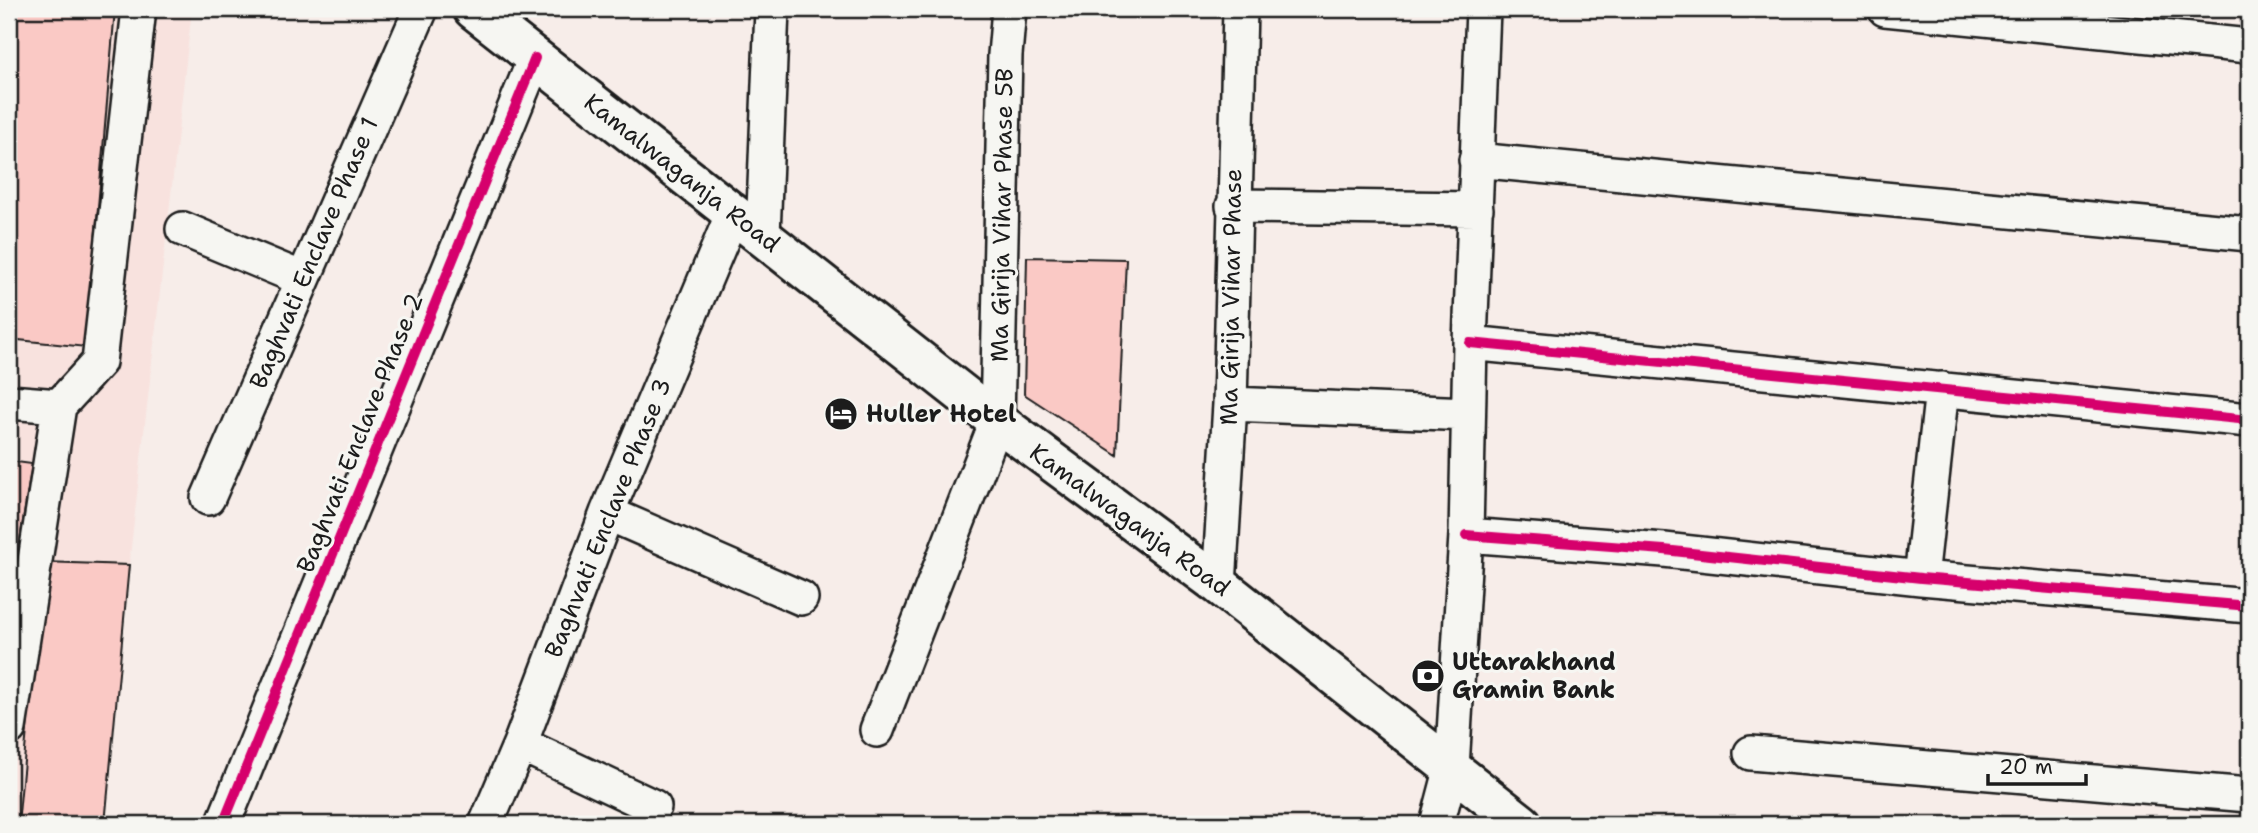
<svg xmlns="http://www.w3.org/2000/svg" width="2258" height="833" font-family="'Shantell Sans',sans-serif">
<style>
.built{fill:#f8e2de}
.building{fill:#fac9c5;stroke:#1c1c1c;stroke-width:2}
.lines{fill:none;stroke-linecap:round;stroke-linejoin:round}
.minor-casing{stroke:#1c1c1c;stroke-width:38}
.major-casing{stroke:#1c1c1c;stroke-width:44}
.minor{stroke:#f6f6f2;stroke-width:33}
.major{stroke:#f6f6f2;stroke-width:38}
.cycleway-casing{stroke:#f6f6f2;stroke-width:15}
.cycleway{stroke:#d6006c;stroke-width:10}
.labels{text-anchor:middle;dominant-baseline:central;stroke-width:6;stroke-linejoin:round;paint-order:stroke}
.street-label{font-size:24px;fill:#1c1c1c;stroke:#f6f6f2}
.poi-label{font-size:24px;font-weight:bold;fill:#1c1c1c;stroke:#f6f6f2;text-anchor:start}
</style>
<rect width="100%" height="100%" fill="#f7ede9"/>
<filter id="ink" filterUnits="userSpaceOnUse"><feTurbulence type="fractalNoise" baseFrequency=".0143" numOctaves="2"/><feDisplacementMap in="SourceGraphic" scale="14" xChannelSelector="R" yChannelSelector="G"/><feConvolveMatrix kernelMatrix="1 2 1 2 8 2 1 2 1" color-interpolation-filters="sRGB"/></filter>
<g filter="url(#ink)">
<path class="built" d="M9,9H192L129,565L105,824H9Z"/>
<path class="building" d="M9,9H115L86,347L9,339Z
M1027,257L1126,259L1117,455L1024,394Z
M9,461L32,464L9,610Z
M43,562L129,565L105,824H18Z"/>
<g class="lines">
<defs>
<path id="minor" d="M1885,9L2249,46
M1476,160L2249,234
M1233,206L1476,209
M183,229L303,279
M763,235L772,9
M1470,343L2249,420
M9,402L59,406
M1230,404L1468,414
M208,498L421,9
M607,513L801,598
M1466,535L1664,550L1921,578L2249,606
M1921,578L1942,389
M1219,585L1230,404L1240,9
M9,728L59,406L99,362L139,9
M877,730L997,421L1005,55L1009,9
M520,744L654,807
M1751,753L2249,795
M223,824L535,58
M486,824L520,744L607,513L733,213
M1437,824L1452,767L1466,535L1470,343L1483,9"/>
<path id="major" d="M473,9L997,421L1219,585L1522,824"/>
</defs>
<use href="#minor" class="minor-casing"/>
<use href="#major" class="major-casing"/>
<use href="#minor" class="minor"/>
<use href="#major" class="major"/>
<defs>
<path id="cycleway" d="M1470,343L2249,420
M1466,535L1664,550L1921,578L2249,606
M223,824L535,58"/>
</defs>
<use href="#cycleway" class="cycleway-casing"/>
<use href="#cycleway" class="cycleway"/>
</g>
</g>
<defs>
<symbol id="hotel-disc" viewBox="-11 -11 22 22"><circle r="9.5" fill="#1c1c1c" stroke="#f6f6f2"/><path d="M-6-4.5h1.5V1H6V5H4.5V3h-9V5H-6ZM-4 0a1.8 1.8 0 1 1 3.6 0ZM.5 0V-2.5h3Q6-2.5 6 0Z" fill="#fff"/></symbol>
<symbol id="bank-disc" viewBox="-11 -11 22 22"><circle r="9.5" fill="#1c1c1c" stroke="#f6f6f2"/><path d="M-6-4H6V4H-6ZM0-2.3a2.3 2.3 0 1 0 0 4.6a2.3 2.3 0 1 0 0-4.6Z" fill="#fff"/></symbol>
</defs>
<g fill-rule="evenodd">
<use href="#hotel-disc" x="822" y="395" width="38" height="38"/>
<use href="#bank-disc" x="1409" y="657" width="38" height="38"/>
</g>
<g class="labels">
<g class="street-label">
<text transform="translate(682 173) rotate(38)">Kamalwaganja Road</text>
<text transform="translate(1002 215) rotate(-89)">Ma Girija Vihar Phase 5B</text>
<text transform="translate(314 253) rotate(-67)">Baghvati Enclave Phase 1</text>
<text transform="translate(1231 297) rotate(-89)">Ma Girija Vihar Phase</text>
<text transform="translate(360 433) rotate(-68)">Baghvati Enclave Phase 2</text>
<text transform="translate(608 518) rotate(-68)">Baghvati Enclave Phase 3</text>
<text transform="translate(1130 520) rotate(36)">Kamalwaganja Road</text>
</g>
<g class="poi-label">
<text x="866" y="414">Huller Hotel</text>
<text x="1452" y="662">Uttarakhand<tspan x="1452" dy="28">Gramin Bank</tspan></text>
</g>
</g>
<rect width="2258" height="833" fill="none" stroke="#f6f6f2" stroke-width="35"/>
<rect x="18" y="18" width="2223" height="798" fill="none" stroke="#1c1c1c" stroke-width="2.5" filter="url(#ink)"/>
<path d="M1988 774v10h98v-10" fill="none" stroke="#1c1c1c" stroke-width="3.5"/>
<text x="1999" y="774" font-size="21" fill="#1c1c1c" stroke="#f6f6f2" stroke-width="5" paint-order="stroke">20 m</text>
</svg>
